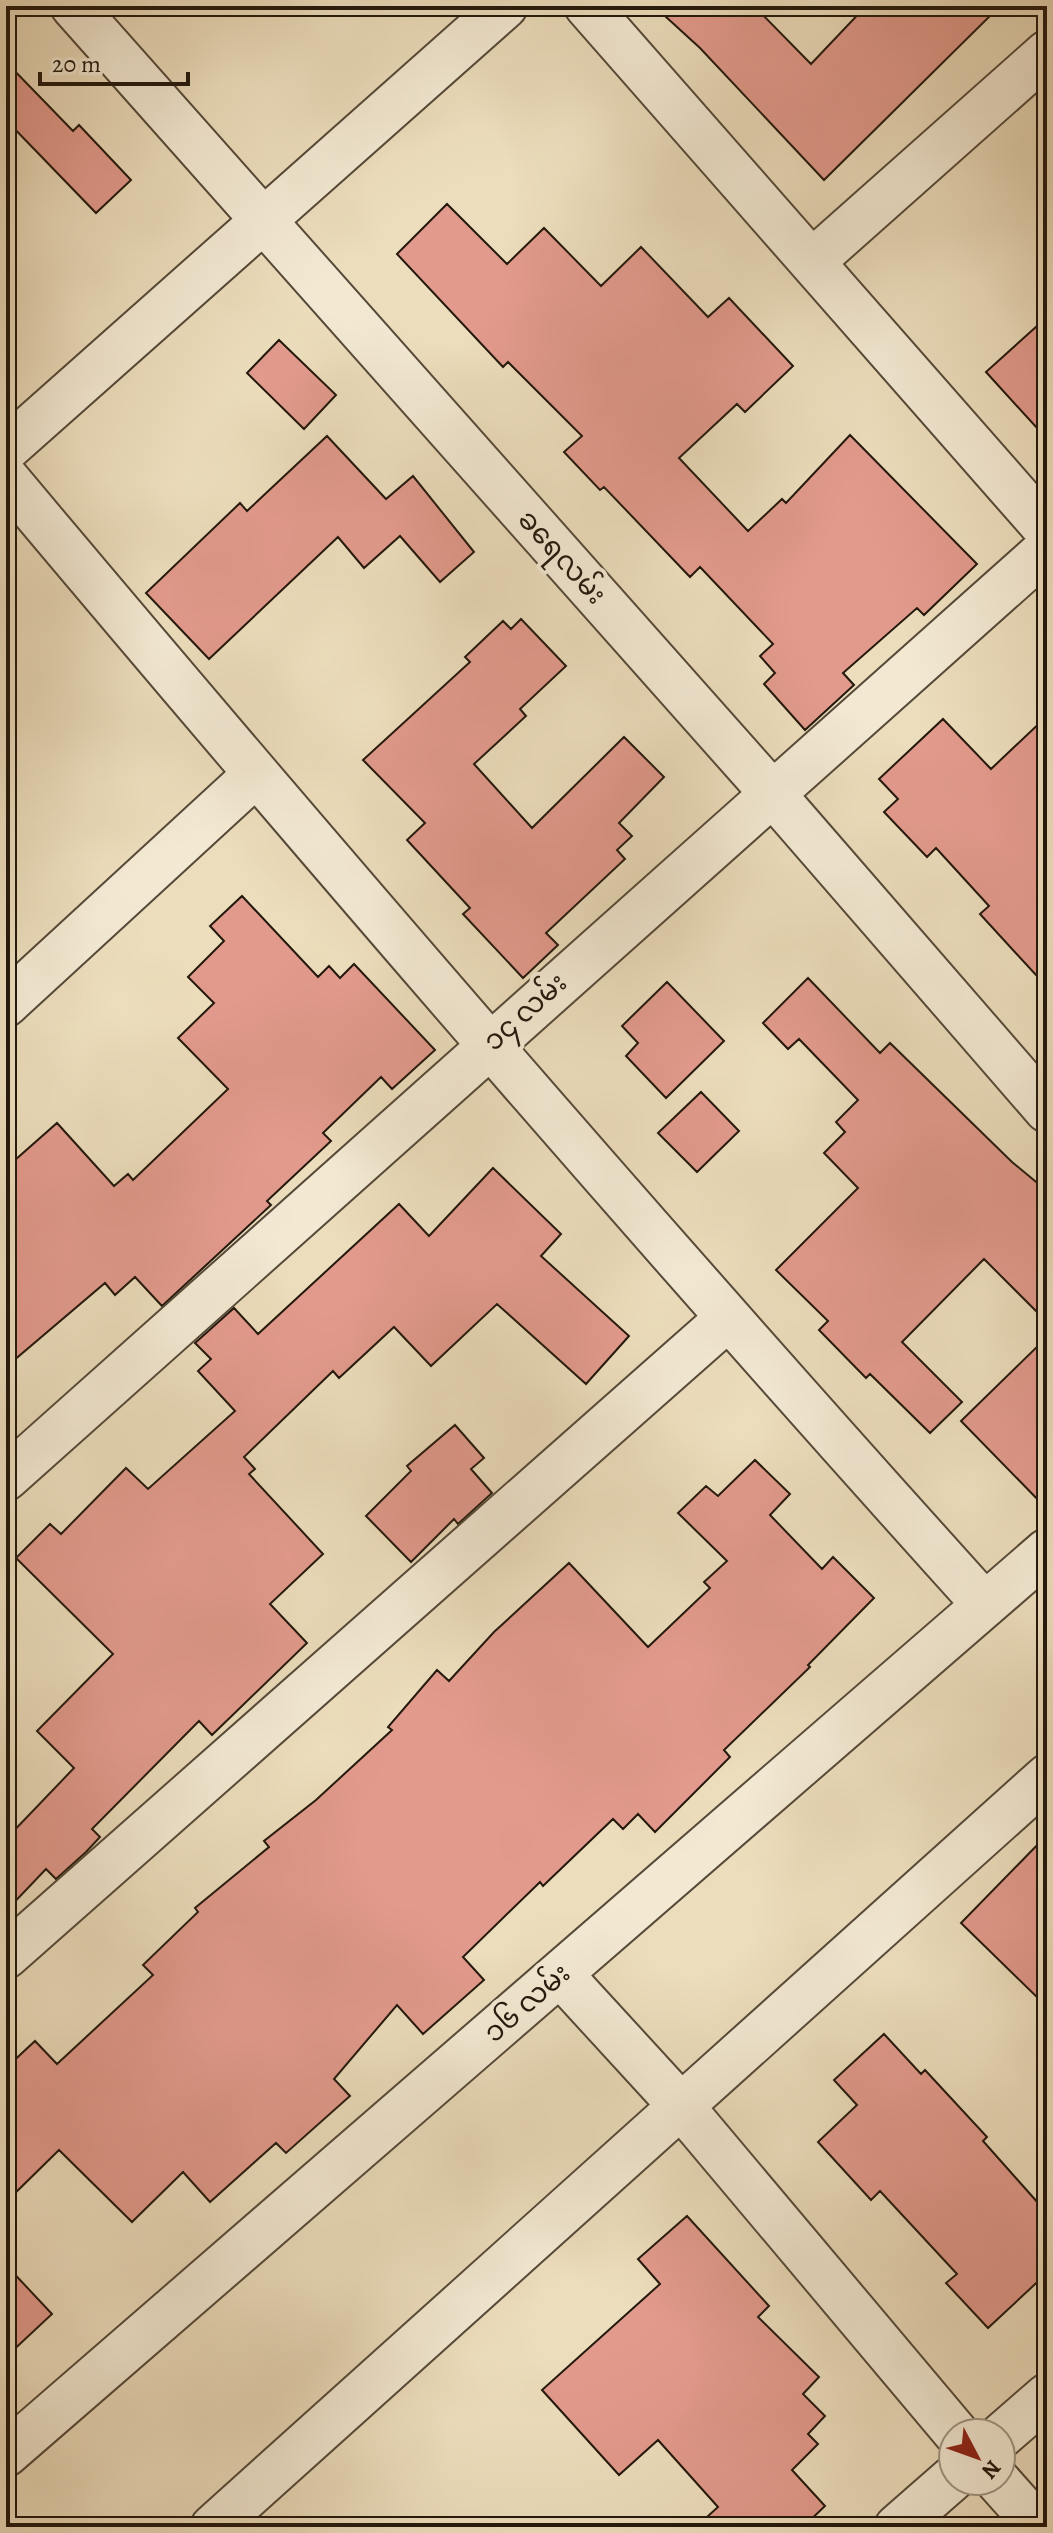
<svg xmlns="http://www.w3.org/2000/svg" width="1053" height="2533" font-family="Alegreya,'Noto Sans Myanmar',serif">
<style>
.building{fill:#e29a8c;stroke:#23180d;stroke-width:2}
.lines{fill:none;stroke-linecap:round;stroke-linejoin:round}
.street-casing{stroke:#554939;stroke-width:48}
.street{stroke:#f3e9d3;stroke-width:44}
.labels{text-anchor:middle;dominant-baseline:central;stroke-width:8;stroke-linejoin:round;paint-order:stroke}
.street-label{font-size:28px;fill:#23180d;stroke:#f3e9d3}
</style>
<rect width="100%" height="100%" fill="#ecddbc"/>
<filter id="stains"><feTurbulence type="fractalNoise" baseFrequency=".0025" numOctaves="4"/><feColorMatrix values="0 0 0 0 .2 0 0 0 0 .09 0 0 0 0 .02 0 0 0 .5 -.17"/></filter>
<radialGradient id="worn" r=".72"><stop offset=".6" stop-color="#630" stop-opacity="0"/><stop offset="1" stop-color="#630" stop-opacity=".3"/></radialGradient>
<path class="building" d="M654,6H754L811,64L866,6H1000L824,180L700,48Z
M6,62L73,131L79,125L131,180L96,213L6,120Z
M447,204L507,264L544,228L601,286L641,247L708,317L729,298L793,366L745,412L737,404L679,458L748,531L782,499L786,503L850,435L977,564L924,615L917,608L843,673L854,685L805,730L764,684L775,673L760,656L773,644L700,567L690,577L604,487L600,490L564,452L582,436L508,362L503,367L397,254Z
M1047,317V439L986,372Z
M279,340L336,395L304,429L247,373Z
M327,436L386,499L413,476L474,552L440,582L400,536L364,568L338,537L209,659L146,593L240,503L247,511Z
M521,619L566,666L520,709L526,716L474,764L532,828L624,737L664,777L619,823L632,836L617,850L625,859L546,933L558,945L523,978L463,914L470,908L407,840L425,823L363,760L470,662L465,657L503,621L511,629Z
M1047,716V987L980,914L989,906L936,848L927,857L884,812L898,799L879,779L943,719L991,769Z
M242,896L318,977L329,966L340,978L354,964L435,1050L392,1089L381,1077L323,1133L331,1141L267,1201L271,1205L162,1306L135,1277L115,1295L105,1283L6,1367V1168L57,1123L114,1186L128,1174L133,1180L228,1089L178,1038L214,1003L188,977L224,941L210,926Z
M808,978L880,1053L890,1043L1012,1162L1047,1191V1322L984,1259L902,1342L962,1402L930,1433L870,1374L866,1378L819,1330L828,1321L776,1270L858,1188L824,1153L845,1132L836,1122L858,1100L799,1039L788,1049L763,1023Z
M667,982L724,1041L666,1098L626,1056L638,1043L622,1026Z
M701,1092L739,1131L697,1172L658,1133Z
M493,1168L561,1234L541,1256L629,1336L586,1384L497,1304L431,1366L394,1327L339,1378L333,1371L244,1457L255,1469L249,1474L323,1554L270,1604L307,1643L212,1735L199,1721L92,1829L100,1837L86,1852L56,1879L46,1869L6,1911V1839L74,1768L37,1731L113,1654L16,1558L50,1524L61,1534L126,1468L148,1489L235,1411L198,1371L211,1359L195,1343L234,1308L258,1334L399,1204L429,1236Z
M1047,1337V1509L961,1421Z
M455,1425L484,1458L471,1469L492,1493L458,1524L454,1519L411,1562L366,1516L411,1471L407,1466Z
M755,1460L790,1494L770,1515L822,1569L833,1557L874,1598L808,1665L810,1667L724,1750L730,1757L655,1832L638,1814L623,1829L613,1819L543,1886L540,1882L463,1957L484,1980L423,2034L397,2005L334,2079L350,2096L286,2153L276,2143L210,2202L183,2172L132,2222L59,2150L6,2202V2068L35,2041L57,2064L153,1975L143,1965L198,1912L195,1908L269,1847L264,1841L316,1800L392,1730L388,1727L437,1670L449,1681L494,1632L569,1563L648,1647L710,1588L704,1582L727,1561L678,1513L706,1486L718,1496Z
M1047,1835V2007L961,1923Z
M884,2034L921,2074L925,2070L987,2137L983,2141L1047,2213V2273L988,2328L946,2283L957,2274L880,2191L871,2200L818,2142L857,2105L834,2080Z
M687,2216L769,2306L758,2317L819,2377L803,2394L825,2416L808,2434L818,2444L792,2470L825,2506L803,2527H696L718,2507L658,2440L619,2475L542,2390L660,2284L638,2259Z
M6,2265L52,2314L6,2357Z"/>
<g class="lines">
<defs>
<path id="street" d="M73,6L771,792L1047,1110
M587,6L1047,530
M814,260L1047,53
M6,449L505,6
M6,478C326,859 651,1235 985,1605
M6,1004L255,775
M6,1478L1047,549
M6,1956L727,1319
M560,1974L681,2106L956,2433
M1001,2436L1047,2396
M6,2454L1047,1551
M998,2481L1039,2527
M213,2527L1047,1777
M897,2527L953,2478"/>
</defs>
<use href="#street" class="street-casing"/>
<use href="#street" class="street"/>
</g>
<g class="labels">
<g class="street-label">
<text transform="translate(562 557) rotate(48)">ခရေလမ်း</text>
<text transform="translate(525 1012) rotate(-42)">၁၄ လမ်း</text>
<text transform="translate(527 2003) rotate(-41)">၁၆ လမ်း</text>
</g>
</g>
<rect width="1053" height="2533" fill="none" stroke="#ecddbc" stroke-width="32"/>
<rect x="8" y="8" width="1037" height="2517" fill="none" stroke="#23180d" stroke-width="4"/>
<rect x="16" y="16" width="1021" height="2501" fill="none" stroke="#23180d" stroke-width="2"/>
<g transform="translate(977 2457) rotate(131)"><circle r="38" fill="#f3e9d3" stroke="#a09584" stroke-width="2"/>
<path d="M0-6L14 30L0 20L-14 30Z" fill="#8f2418"/>
<text y="-12" font-size="22" font-weight="bold" text-anchor="middle" fill="#23180d">N</text>
</g>
<path d="M40 72v12h148v-12" fill="none" stroke="#23180d" stroke-width="4"/>
<text x="52" y="72" font-size="24" fill="#23180d" stroke="#f3e9d3" stroke-width="6" paint-order="stroke">20 m</text>
<rect width="100%" height="100%" filter="url(#stains)"/>
<rect width="100%" height="100%" fill="url(#worn)"/>
</svg>
